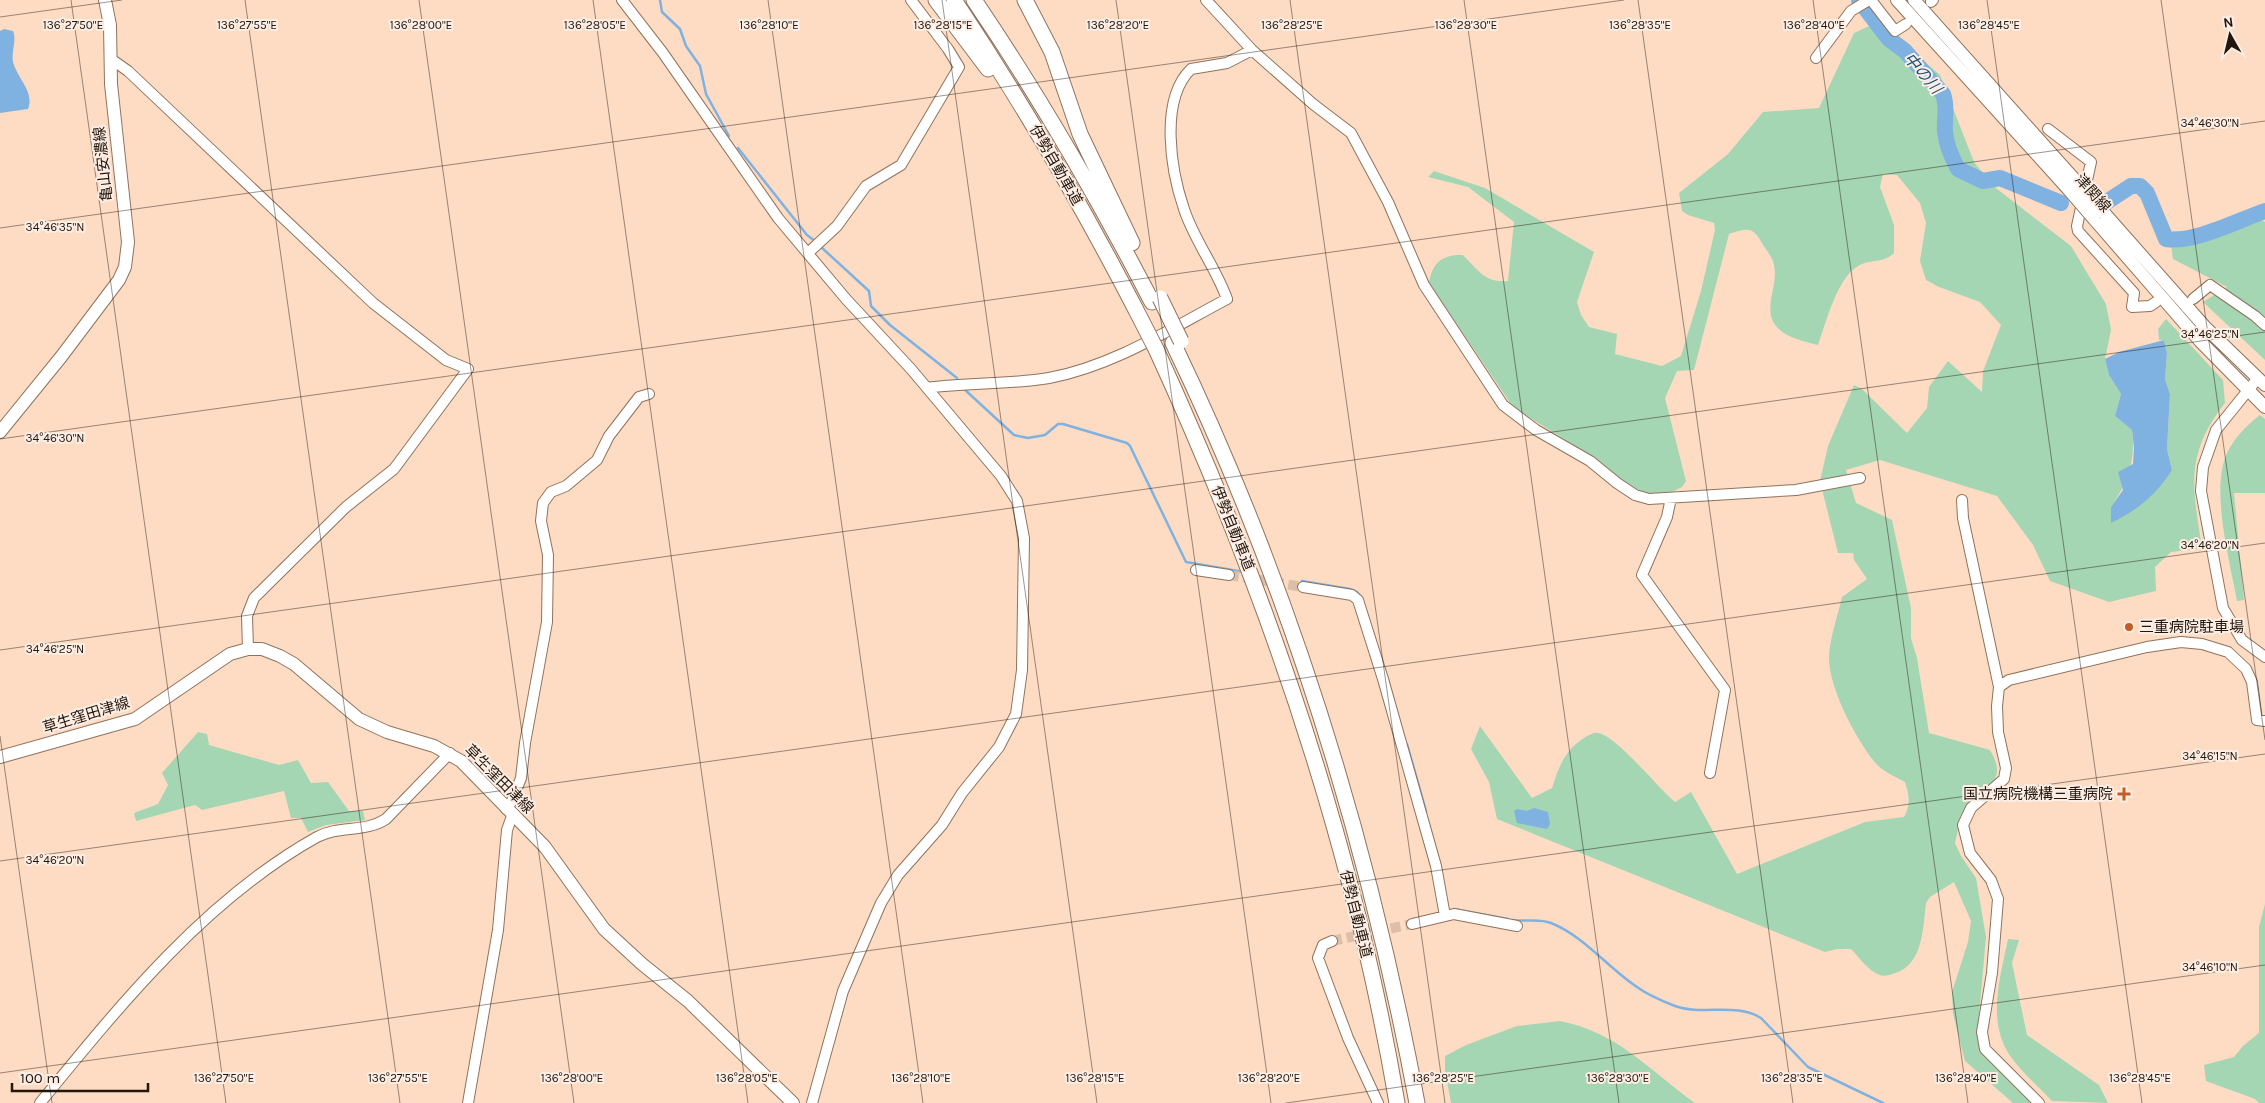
<svg xmlns="http://www.w3.org/2000/svg" width="2265" height="1103" font-family="Karla,'Noto Sans JP',sans-serif">
<style>
.green{fill:#a5d6b3}
.water{fill:#7fb2e0}
.lines{fill:none;stroke-linecap:round;stroke-linejoin:round}
.stream{stroke:#7fb2e0;stroke-width:2.5}
.river{stroke:#7fb2e0;stroke-width:16}
.minor-tunnel{stroke:#ddbea9;stroke-width:10;stroke-dasharray:10 5;stroke-linecap:butt}
.minor-casing{stroke:#90725c;stroke-width:12}
.major-casing{stroke:#90725c;stroke-width:14}
.highway-casing{stroke:#90725c;stroke-width:17}
.minor{stroke:#fff;stroke-width:10}
.major{stroke:#fff;stroke-width:12}
.highway{stroke:#fff;stroke-width:15}
.major-bridge-casing{stroke:#90725c;stroke-width:14;stroke-linecap:butt}
.highway-bridge-casing{stroke:#90725c;stroke-width:17;stroke-linecap:butt}
.major-bridge{stroke:#fff;stroke-width:12}
.highway-bridge{stroke:#fff;stroke-width:15}
.ticks{fill:none;stroke:#22160d;stroke-width:1;stroke-opacity:0.45}
.poi-dot{fill:#c15e27;stroke:#fceee4;stroke-width:2}
.labels{text-anchor:middle;dominant-baseline:central;stroke-width:4;stroke-linejoin:round;paint-order:stroke}
.street-label{font-size:15px;fill:#22160d;stroke:#fceee4}
.poi-label{font-size:15px;fill:#22160d;stroke:#fceee4;text-anchor:start}
.water-label{font-size:16px;font-style:italic;fill:#18507c;stroke:#fceee4}
.ticks-label{font-size:12px;text-anchor:middle;fill:#22160d;stroke:#fceee4;stroke-width:4;stroke-linejoin:round;paint-order:stroke}
</style>
<rect width="100%" height="100%" fill="#fedcc4"/>
<path class="green" d="M1878,22L1940,75L1974,162L1992,185L2071,246L2106,304L2111,330L2105,359L2109,375L2121,394L2115,416L2132,430C2136,460 2128,482 2111,507L2172,470L2167,449L2170,394L2165,379L2167,353L2164,340H2159L2158,329L2166,319L2223,380L2225,403C2184,455 2193,489 2202,548L2171,552L2155,567L2156,591L2109,602L2050,581L2033,545L1997,496L1880,460L1846,470L1856,503L1892,520L1911,608V638L1917,658L1929,733L1990,750C1996,761 2000,769 1994,781L1961,816L1955,843L1961,856L1976,878L1986,937L1977,1038L2031,1103H2013L1965,1061L1953,1014L1952,992L1968,942L1971,921L1954,882L1930,897L1926,903C1923,928 1923,965 1895,973C1890,975 1885,977 1880,975C1869,972 1859,957 1851,949H1837L1825,952L1497,819L1489,782L1471,749L1480,726L1532,798L1552,788C1559,767 1564,751 1584,738C1588,736 1593,732 1598,733C1616,735 1658,788 1675,802L1691,792L1737,874L1865,822L1904,817C1911,805 1909,794 1905,782C1894,776 1881,771 1873,760C1855,737 1829,688 1829,658C1829,640 1838,615 1842,597L1867,579L1854,560L1853,553H1838L1820,481L1828,446L1854,385L1862,389L1907,433L1927,408L1929,387L1948,361L1982,392L1983,371L2001,325L1980,302L1939,287L1926,280L1920,261L1926,223L1920,203L1897,175L1883,174L1880,187L1894,225V253C1884,263 1874,259 1862,264C1838,273 1826,323 1818,345C1803,341 1786,338 1776,326C1762,309 1779,284 1774,265C1773,258 1767,251 1763,245C1753,226 1748,228 1729,234L1694,370L1677,371L1665,398L1686,481L1682,487L1670,493L1647,494L1622,482L1591,456L1513,407L1429,283C1432,263 1442,254 1463,255C1479,271 1485,283 1508,281L1514,222L1468,187L1428,177L1434,171L1485,188L1594,252L1577,302L1581,315L1589,327L1617,334L1615,354L1662,366L1681,356L1701,291L1715,230L1714,223L1688,215L1682,211L1679,193L1728,154L1763,112L1819,108L1854,33Z
M2260,219L2265,222V360L2203,302L2227,287L2173,259L2171,245L2178,240L2204,238Z
M2260,415L2265,419V493H2234L2244,600L2237,601C2230,561 2210,490 2227,453C2234,438 2248,424 2260,415Z
M198,732L207,734L209,745L279,765L298,760L311,783L328,782L349,811H363L365,820L326,825L308,832L301,818H291L284,791L202,810L195,805L136,821L134,813L158,804L168,785L162,773Z
M2265,904V1103H2259L2255,1099L2206,1081L2204,1065L2234,1057L2243,1046L2259,1033V927Z
M2008,939L2019,940L2012,963L2027,1035L2099,1085L2108,1103L2052,1101C2040,1088 2013,1064 2006,1049C1988,1015 2001,974 2008,939Z
M1560,1021C1618,1032 1650,1071 1695,1103H1451L1445,1070V1056L1466,1045L1517,1026Z"/>
<path class="water" d="M4,29L13,31C17,40 11,52 13,62C17,78 35,92 28,109L0,113V31Z
M2164,340L2167,353L2165,379L2170,394L2167,449L2172,470C2156,495 2138,510 2111,523V507L2123,490L2118,472L2133,464L2134,448L2132,430L2115,416L2121,394L2109,375L2105,359L2119,352Z
M1534,808L1548,812L1550,824L1547,829L1517,823L1514,811L1517,809L1527,811Z"/>
<g class="lines">
<path class="stream" d="M660,0L662,12L680,29L686,46L700,66L706,94L729,136
M738,148L807,235L815,241
M821,247L869,291L871,306L890,325L957,378
M963,388L1014,435L1028,438L1045,435L1058,424H1063L1127,443L1130,446L1186,562L1244,572
M1302,581L1350,589L1357,592L1360,596
M1407,744L1426,811
M1454,909L1508,919
M1513,920C1526,922 1539,918 1551,923C1584,936 1608,968 1637,987C1648,995 1662,1001 1675,1006C1702,1016 1736,1002 1761,1018L1808,1067L1883,1103"/>
<path class="river" d="M1859,0L1889,39L1905,51L1943,94C1948,107 1944,118 1945,131C1946,144 1952,158 1958,169L1983,181L2000,178L2061,203
M2102,205L2131,186H2140L2147,193L2166,239C2195,243 2236,221 2265,211"/>
<path class="minor-tunnel" d="M1229,575L1303,587
M1332,941L1412,924"/>
<defs>
<path id="minor" d="M622,0L663,53L778,218L846,299L911,369L1001,476L1017,501L1024,538L1022,670L1016,714L999,747L962,793L942,825L898,875L881,903L843,991L812,1103
M1206,0L1252,50L1313,104L1351,133L1388,202L1424,285L1503,405L1536,430L1590,461L1617,483L1635,495L1649,499L1796,490L1860,478
M1871,0L1895,31L1906,24
M1931,2L1933,0
M1816,58L1851,11L1869,0
M111,59L128,71L373,303L446,360L468,369L394,469L346,507L254,598L247,616L248,649
M2048,129L2091,162L2077,226L2078,231L2134,293L2132,307L2150,306L2156,302
M808,253L837,226L866,186L901,165L959,67L948,49L911,0
M2193,299L2210,285L2255,316L2265,325
M2258,378L2216,430L2203,467L2201,491L2223,608L2242,640L2265,657
M927,388C968,382 1009,385 1049,378C1113,366 1170,329 1227,299C1216,268 1194,240 1184,209C1171,171 1159,100 1191,69L1227,63L1252,50
M1671,498L1667,517L1642,575L1725,690L1710,773
M1962,500L1963,518L1999,687L1997,706L1998,732L2006,768L2004,779L1971,808L1963,825L1970,853L1991,880L1998,899L1992,973L1982,1032L1985,1049L2039,1103
M1196,570L1229,575
M1303,587L1352,595L1358,600L1383,679L1436,866L1445,916
M1999,687L2009,680L2147,647L2181,642L2202,644L2228,652L2246,669L2252,682L2257,720L2265,721
M506,809L512,801L521,778L525,743L547,622L548,555L541,521L543,503L551,492L566,486L597,460L609,436L639,397L649,394
M1412,924L1454,914L1517,926
M1332,941L1323,945L1318,958L1348,1038L1378,1103
M40,1103C120,1005 206,899 317,837C339,825 365,833 386,819L450,753
M468,1103L498,930L507,830L512,816"/>
<path id="major" d="M1897,0L2069,190
M1914,0L2075,180
M2105,214L2205,327L2265,385
M2094,219L2200,341L2265,407
M0,432L61,357L119,280L125,267L128,242L111,84L110,25L105,0
M0,757L135,719L230,654L248,649H262L280,656L294,664L359,719L387,732L434,746L461,761L545,847L604,929L642,964L688,1001L793,1103"/>
<path id="highway" d="M936,0L988,69
M954,0C1020,99 1080,202 1135,308
M974,0C1040,97 1098,198 1152,302
M1025,0L1052,52L1080,134L1132,243
M1173,343C1289,584 1368,840 1417,1103
M1156,349C1266,589 1353,842 1397,1103"/>
</defs>
<use href="#minor" class="minor-casing"/>
<use href="#major" class="major-casing"/>
<use href="#highway" class="highway-casing"/>
<use href="#minor" class="minor"/>
<use href="#major" class="major"/>
<use href="#highway" class="highway"/>
<defs>
<path id="major-bridge" d="M2075,180L2105,214
M2069,190L2094,219"/>
<path id="highway-bridge" d="M1160,298L1181,341
M1135,308L1156,349"/>
</defs>
<use href="#major-bridge" class="major-bridge-casing"/>
<use href="#highway-bridge" class="highway-bridge-casing"/>
<use href="#major-bridge" class="major-bridge"/>
<use href="#highway-bridge" class="highway-bridge"/>
</g>
<path class="ticks" d="M71,0L226,1103M245,0L400,1103M419,0L574,1103M593,0L748,1103M768,0L923,1103M942,0L1097,1103M1116,0L1271,1103M1290,0L1445,1103M1464,0L1619,1103M1638,0L1793,1103M1813,0L1968,1103M1987,0L2142,1103M2161,0L2265,740M0,17L122,0M0,228L1624,0M0,439L2265,121M0,650L2265,332M0,736L52,1103M0,861L2265,543M0,1073L2265,754M1286,1103L2265,965"/>
<g class="poi-dot">
<circle cx="2129" cy="627" r="5"/>
<path d="M2121.5 786.5h5v5h5v5h-5v5h-5v-5h-5v-5h5z"/>
</g>
<g class="labels">
<g class="street-label">
<text transform="translate(103 164) rotate(-96)">亀山安濃線</text>
<text transform="translate(1056 165) rotate(60)">伊勢自動車道</text>
<text transform="translate(2093 193) rotate(48)">津関線</text>
<text transform="translate(1233 528) rotate(68)">伊勢自動車道</text>
<text transform="translate(86 715) rotate(-17)">草生窪田津線</text>
<text transform="translate(499 779) rotate(45)">草生窪田津線</text>
<text transform="translate(1356 914) rotate(76)">伊勢自動車道</text>
</g>
<g class="poi-label">
<text x="2139" y="627">三重病院駐車場</text>
<text x="2113" y="794" text-anchor="end">国立病院機構三重病院</text>
</g>
<g class="water-label">
<text transform="translate(1923 73) rotate(49)">中の川</text>
</g>
</g>
<g class="ticks-label">
<text x="73" y="29">136°27'50"E</text>
<text x="247" y="29">136°27'55"E</text>
<text x="421" y="29">136°28'00"E</text>
<text x="595" y="29">136°28'05"E</text>
<text x="769" y="29">136°28'10"E</text>
<text x="943" y="29">136°28'15"E</text>
<text x="1118" y="29">136°28'20"E</text>
<text x="1292" y="29">136°28'25"E</text>
<text x="1466" y="29">136°28'30"E</text>
<text x="1640" y="29">136°28'35"E</text>
<text x="1814" y="29">136°28'40"E</text>
<text x="1989" y="29">136°28'45"E</text>
<text x="2210" y="127">34°46'30"N</text>
<text x="55" y="231">34°46'35"N</text>
<text x="2210" y="338">34°46'25"N</text>
<text x="55" y="442">34°46'30"N</text>
<text x="2210" y="549">34°46'20"N</text>
<text x="55" y="653">34°46'25"N</text>
<text x="2210" y="760">34°46'15"N</text>
<text x="55" y="864">34°46'20"N</text>
<text x="2210" y="971">34°46'10"N</text>
<text x="224" y="1082">136°27'50"E</text>
<text x="398" y="1082">136°27'55"E</text>
<text x="572" y="1082">136°28'00"E</text>
<text x="747" y="1082">136°28'05"E</text>
<text x="921" y="1082">136°28'10"E</text>
<text x="1095" y="1082">136°28'15"E</text>
<text x="1269" y="1082">136°28'20"E</text>
<text x="1443" y="1082">136°28'25"E</text>
<text x="1618" y="1082">136°28'30"E</text>
<text x="1792" y="1082">136°28'35"E</text>
<text x="1966" y="1082">136°28'40"E</text>
<text x="2140" y="1082">136°28'45"E</text>
</g>
<g transform="translate(2230 35) rotate(352)" stroke="#fceee4" stroke-width="4" paint-order="stroke">
<path d="M0-4L9 19L0 12L-9 19Z" fill="#22160d"/>
<text y="-8" font-size="14" font-weight="bold" text-anchor="middle" fill="#22160d">N</text>
</g>
<path d="M12 1083v8h136v-8" fill="none" stroke="#22160d" stroke-width="2.5"/>
<text x="20" y="1083" font-size="15" fill="#22160d" stroke="#fceee4" stroke-width="4" paint-order="stroke">100 m</text>
</svg>
